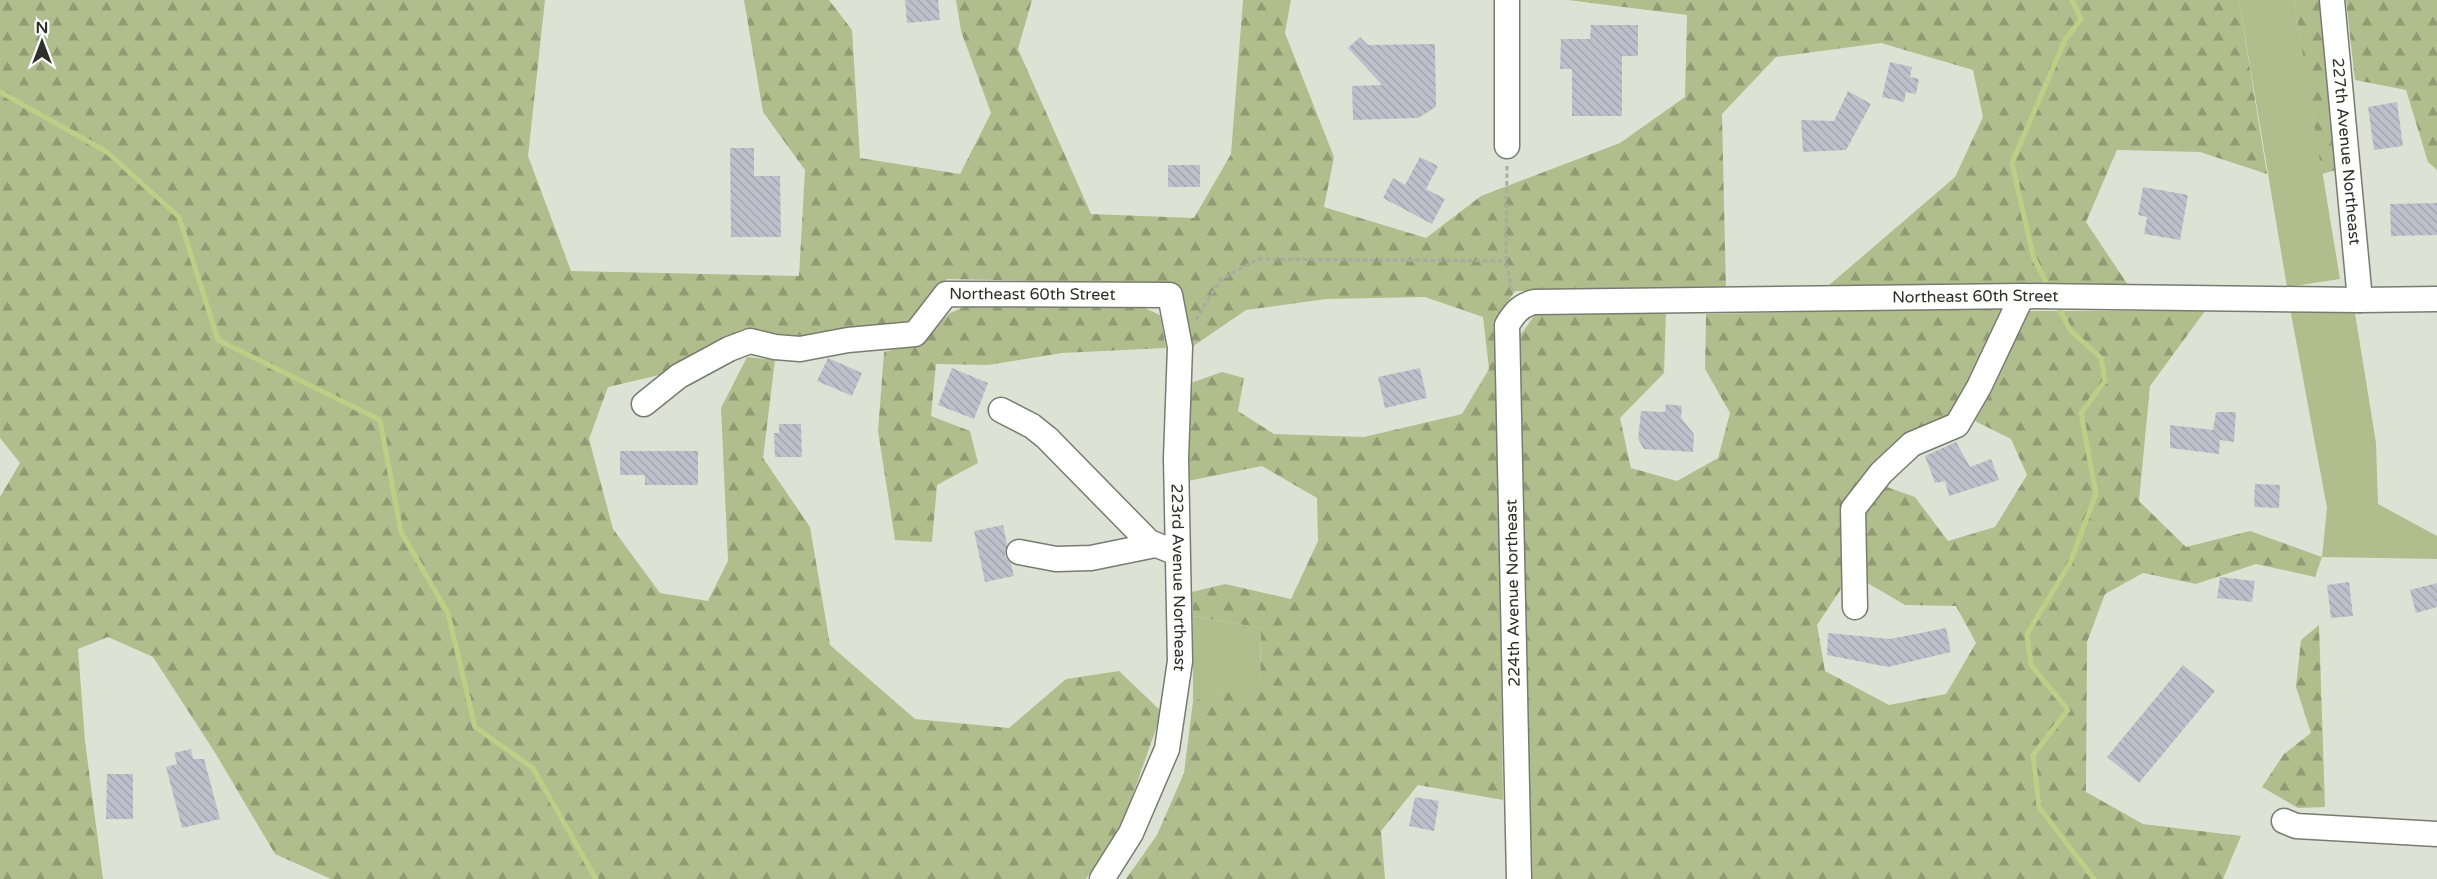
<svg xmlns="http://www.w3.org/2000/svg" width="2437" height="879" viewBox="0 0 2437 879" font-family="'Varela Round',sans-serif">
	<defs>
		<pattern id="forest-firs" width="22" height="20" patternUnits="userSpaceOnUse" patternTransform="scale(1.5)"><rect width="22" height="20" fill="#b0be8d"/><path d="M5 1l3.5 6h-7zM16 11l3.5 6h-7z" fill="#909b73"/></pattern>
		<pattern id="building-back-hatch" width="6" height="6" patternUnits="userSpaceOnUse" patternTransform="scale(1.5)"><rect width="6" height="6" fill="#bfbfcc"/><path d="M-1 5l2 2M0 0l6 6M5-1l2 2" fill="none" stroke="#a4a4af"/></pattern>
	</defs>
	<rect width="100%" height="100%" fill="#dee2d5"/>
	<!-- grass -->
	<g fill="#b0be8d">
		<path d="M2239,0H2294L2340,279L2287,287Z"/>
		<path d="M2354,307L2376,443L2378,504L2437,536V559L2322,557L2327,508L2290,308Z"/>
		<path d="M1193,616L1261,628L1260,683L1193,701Z"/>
	</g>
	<!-- forest -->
	<g fill="url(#forest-firs)">
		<path d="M0,0H545L528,156L571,271L799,276L805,170L763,112L744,0H829L852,30L860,158L960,174L991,113L961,31L956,0H1032L1018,49L1091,214L1194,218L1231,154L1243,0H1291L1285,33L1334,157L1324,207L1426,238L1481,196L1620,143L1685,97L1687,15L1568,0H2239L2267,174L2200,152L2117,150L2086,222L2130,288L1828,286L1955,177L1983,117L1973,70L1881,43L1776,57L1722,114L1726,289L1515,291L1497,317L1503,800L1418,785L1381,831L1385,879H1126L1157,835L1184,773L1193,701L1260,682L1261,628L1193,616L1192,592L1225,584L1291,599L1318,541L1317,498L1262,466L1188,481V384L1222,372L1244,378L1238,411L1274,434L1364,437L1462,414L1489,369L1483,317L1425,297L1326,299L1246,310L1189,349L1178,284L947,279L910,325L794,336L743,329L668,373L608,387L589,439L613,529L660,593L708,601L728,561L721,408L747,357L775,360L763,458L810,527L830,645L915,719L1009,728L1066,679L1119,671L1162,712L1122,825L1086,879H331L275,854L214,751L153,657L108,637L78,649L85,741L103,879H0V497L20,463L0,438Z"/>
		<path d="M2294,0H2320L2336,170L2322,174Z"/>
		<path d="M2346,0H2437V170L2428,162L2406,90L2355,80Z"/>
		<path d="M1136,304L1160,315L1166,348L1062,353L988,365L936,364L931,416L970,431L978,463L937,485L932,542L895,540L878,431L884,352L922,342L950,313L964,307Z"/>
		<path d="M2006,308L1951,421L1842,509L1841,589L1817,625L1825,671L1889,705L1946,694L1976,643L1956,606L1905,605L1864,581L1862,514L1884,486L1915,497L1948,541L1995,527L2027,475L2011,439L1975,421L1991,393L2027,311H2205L2150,386L2139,501L2186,547L2250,531L2322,557L2315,577L2256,564L2196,584L2143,573L2105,594L2087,642L2086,792L2143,824L2241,836L2223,879H1532L1516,341L1535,315L1565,311H1666L1664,373L1620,418L1631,468L1677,481L1718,458L1730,413L1705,369L1706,314Z"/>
		<path d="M2319,625L2325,807L2298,808L2262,787L2284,754L2311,733L2296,687L2301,640Z"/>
	</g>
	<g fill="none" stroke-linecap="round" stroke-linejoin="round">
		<!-- stream -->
		<g stroke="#bbcf86" stroke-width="5">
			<path d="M0,92L107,152L179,217L218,340L380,420L401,532L448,613L475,727L533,768L596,879"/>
			<path d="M2049,288L2033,256L2012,163L2065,40L2081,19L2072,0"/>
			<path d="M2056,302L2070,330L2101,358L2105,381L2081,413L2096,494L2070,563L2027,634L2031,665L2068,710L2033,755L2039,807L2094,879"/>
		</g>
	</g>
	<!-- building -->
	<g fill="url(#building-back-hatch)">
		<path d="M905,0H938L940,20L907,23Z"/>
		<path d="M1591,25H1638V56H1622V116H1572V69H1560L1561,39H1590Z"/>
		<path d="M1360,37L1368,45L1435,44L1436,107L1418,118L1353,120L1352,86L1382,85L1348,48Z"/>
		<path d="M1890,62L1912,67L1910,77L1919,79L1916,94L1906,92L1904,102L1882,97Z"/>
		<path d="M1848,91L1871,104L1846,150L1803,152L1801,120L1834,121Z"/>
		<path d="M2397,102L2403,146L2374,150L2368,107Z"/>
		<path d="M730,148H754V176H780L781,237H731Z"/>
		<path d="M1420,157L1438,166L1426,189L1445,199L1432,224L1383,198L1393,178L1405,185Z"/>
		<rect x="1168" y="165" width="32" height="22"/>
		<path d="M2143,187L2188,195L2180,240L2144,234L2147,217L2138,215Z"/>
		<path d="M2437,203V235L2391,236L2390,204Z"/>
		<path d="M828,358L862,373L852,396L817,381Z"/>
		<path d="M952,368L988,383L974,419L938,405Z"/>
		<path d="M1420,368L1427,398L1385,408L1378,377Z"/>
		<path d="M1666,404L1682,406L1681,418L1694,434L1693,452L1644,449L1638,439L1641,411L1665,412Z"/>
		<path d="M2216,412H2236L2234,442L2220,440L2219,454L2170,448V425L2213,430Z"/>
		<path d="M779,424H801L802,457H775L774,433H779Z"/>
		<path d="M1956,442L1970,467L1991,459L1999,480L1949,496L1945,481L1935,483L1925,456Z"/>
		<path d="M620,451H698V485H645V475H620Z"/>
		<path d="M2255,484L2280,485L2279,508L2254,507Z"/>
		<path d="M1003,525L1007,544L1005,556L1011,564L1014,576L985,582L974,531Z"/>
		<path d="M2220,577L2255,581L2252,602L2217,598Z"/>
		<path d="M2349,582L2353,616L2331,618L2327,585Z"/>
		<path d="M2437,583V607L2416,613L2410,590Z"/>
		<path d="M1946,628L1951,652L1888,667L1827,655L1828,633L1890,639Z"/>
		<path d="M2183,665L2215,691L2139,783L2107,757Z"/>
		<path d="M191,749L193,759H204L220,819L182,828L166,767L177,764L174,753Z"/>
		<path d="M107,774H133V819H106Z"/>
		<path d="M1415,797L1439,801L1434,831L1409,826Z"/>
	</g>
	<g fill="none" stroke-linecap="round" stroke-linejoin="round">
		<defs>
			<g id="minor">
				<path d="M1507,0V146"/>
				<path id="s1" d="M2332,0L2360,300"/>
				<path id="s2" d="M644,404L679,376L729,349L750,341L775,347L800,349L848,340L915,334L946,294L1170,295L1180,347L1176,458L1180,661L1167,749L1131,833L1102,879"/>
				<path d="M1001,410L1032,426L1047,438L1149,542L1177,553"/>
				<path d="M1019,552L1056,559L1091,558L1155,545"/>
				<path d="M1855,607L1853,509L1881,473L1912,444L1957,425L1979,387L2022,296"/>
				<path d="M2284,821L2296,826L2437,834"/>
				<path id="s3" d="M1519,879L1507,325C1515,312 1520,306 1534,302L2022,296L2360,300L2437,299"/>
			</g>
		</defs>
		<!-- minor casing -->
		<use href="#minor" stroke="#787c70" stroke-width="27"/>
		<!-- path -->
		<g stroke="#a8aba0" stroke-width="3" stroke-dasharray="4.5 3" stroke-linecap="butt">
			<path d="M1507,166L1506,261L1512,291"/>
			<path d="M1196,320L1220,280L1258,259L1506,261"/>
		</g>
		<!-- minor -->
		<use href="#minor" stroke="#fff" stroke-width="24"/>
	</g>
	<g text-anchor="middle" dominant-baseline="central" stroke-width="4.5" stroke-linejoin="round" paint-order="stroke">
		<!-- street labels -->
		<g font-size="16" fill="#2e2f2a" stroke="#fff">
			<text stroke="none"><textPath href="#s1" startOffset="152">227th Avenue Northeast</textPath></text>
			<text stroke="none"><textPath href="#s2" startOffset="428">Northeast 60th Street</textPath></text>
			<text stroke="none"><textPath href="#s3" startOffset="1032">Northeast 60th Street</textPath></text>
			<text stroke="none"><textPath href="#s2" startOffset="849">223rd Avenue Northeast</textPath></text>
			<text transform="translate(1513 593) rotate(-91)">224th Avenue Northeast</text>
		</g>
	</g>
	<!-- north arrow -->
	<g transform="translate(42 42)" stroke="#ffffff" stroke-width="4.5" paint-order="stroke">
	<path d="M0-4.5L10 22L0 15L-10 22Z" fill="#2e2f2a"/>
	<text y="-9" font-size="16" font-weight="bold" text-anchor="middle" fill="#2e2f2a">N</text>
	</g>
</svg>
